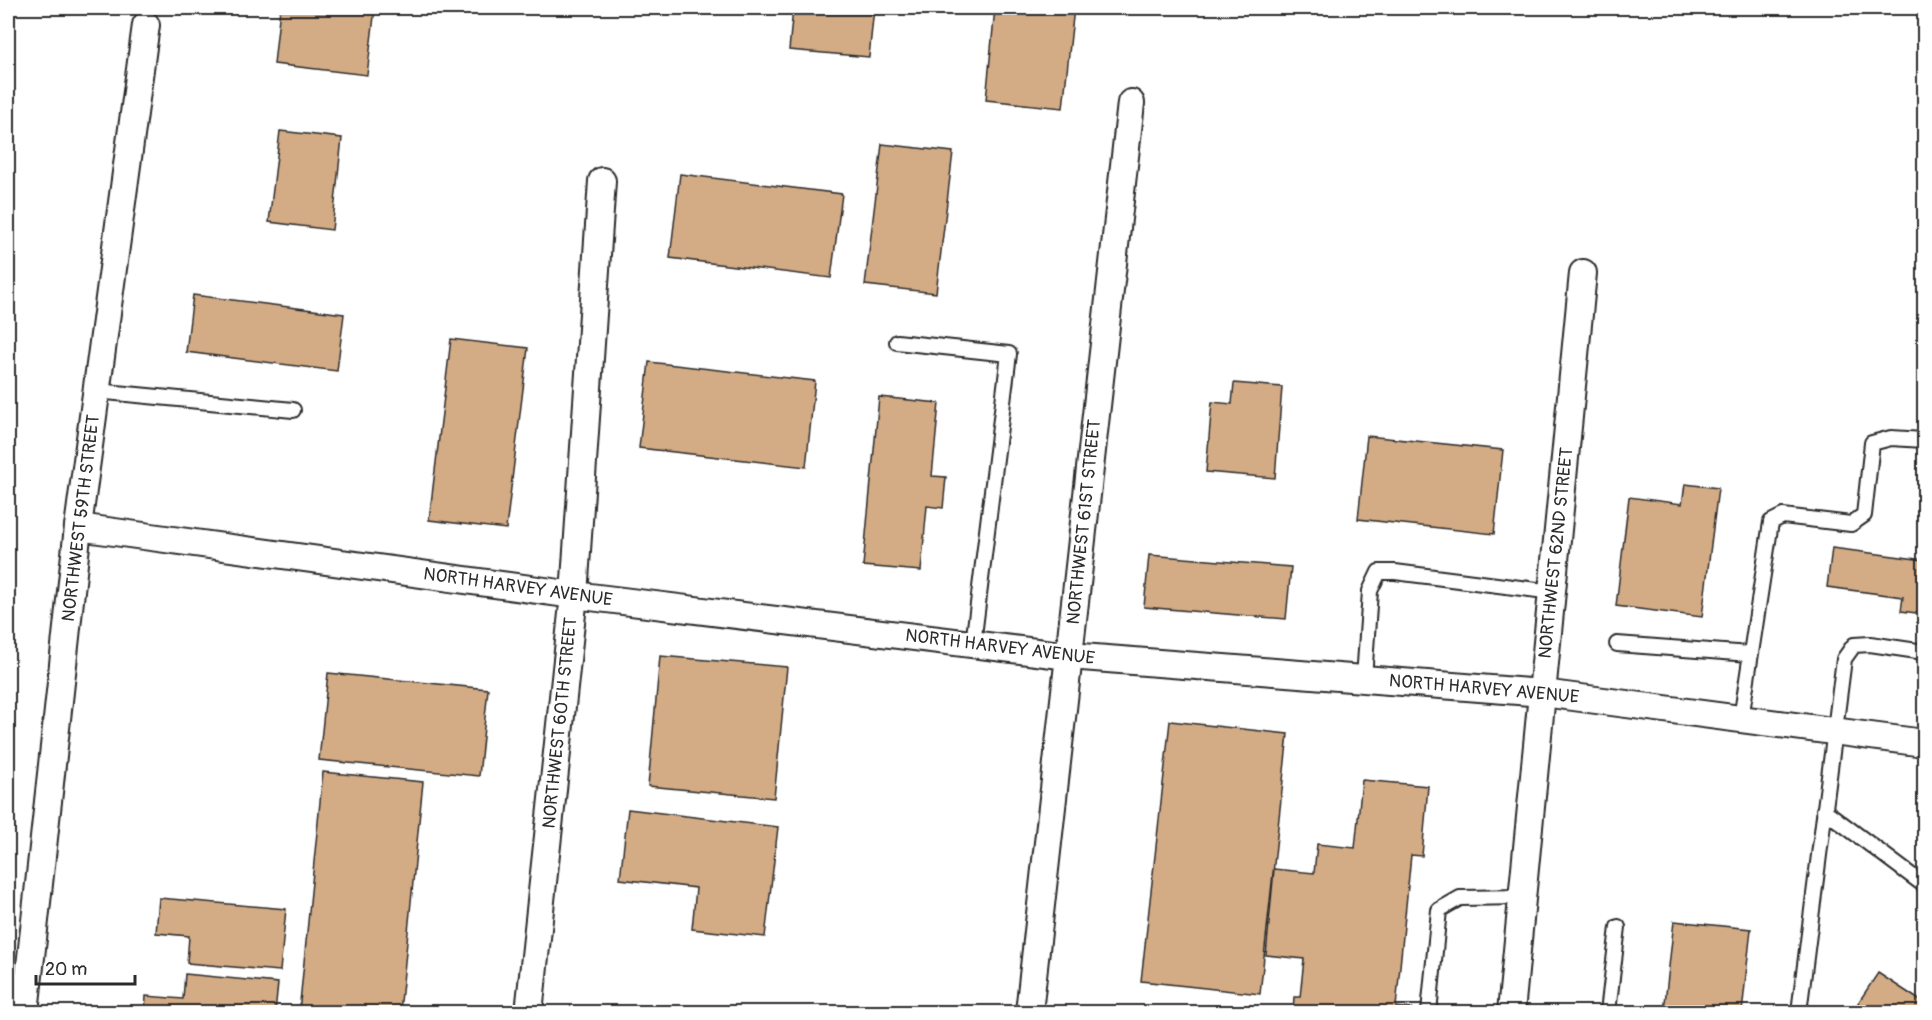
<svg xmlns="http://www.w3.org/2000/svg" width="1932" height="1020" viewBox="0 0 1932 1020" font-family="Pangolin,sans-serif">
	<rect width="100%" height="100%" fill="#fff"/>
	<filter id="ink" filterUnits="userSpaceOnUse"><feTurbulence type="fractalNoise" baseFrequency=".0167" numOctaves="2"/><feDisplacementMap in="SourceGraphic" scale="12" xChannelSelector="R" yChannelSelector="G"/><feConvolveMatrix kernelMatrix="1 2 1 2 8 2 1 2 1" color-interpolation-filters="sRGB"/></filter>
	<g filter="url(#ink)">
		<!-- building -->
		<g fill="#d3ab85" stroke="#2b2b2b" stroke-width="1.5">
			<path d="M280,8H375L367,75L274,64Z"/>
			<path d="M793,8H874L869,57L789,50Z"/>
			<path d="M995,8H1074L1063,108L986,100Z"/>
			<path d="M280,131L342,138L332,230L269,222Z"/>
			<path d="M882,144L953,152L936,293L865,285Z"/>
			<path d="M680,174L842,194L831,278L670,258Z"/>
			<path d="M193,295L344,314L337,371L186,352Z"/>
			<path d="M451,339L528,348L506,529L429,520Z"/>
			<path d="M649,362L815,381L806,467L639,448Z"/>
			<path d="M1234,383L1282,387L1275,478L1206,472L1212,402L1232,404Z"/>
			<path d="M879,397L939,403L932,476L946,477L943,508L927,506L921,571L863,566Z"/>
			<path d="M1367,436L1503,450L1494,534L1358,519Z"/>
			<path d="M1685,484L1718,488L1702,617L1616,606L1629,497L1682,504Z"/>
			<path d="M1832,548L1924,560V614L1901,611L1903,597L1827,587Z"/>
			<path d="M1149,555L1291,567L1286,619L1144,607Z"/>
			<path d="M660,656L787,667L774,798L648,786Z"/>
			<path d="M328,673L488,689L479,776L319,760Z"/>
			<path d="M1170,721L1288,734L1260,994L1141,981Z"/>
			<path d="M323,772L423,782L400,1012H299Z"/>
			<path d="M1362,780L1428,786L1422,856L1411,855L1396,1007L1412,1009L1411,1012H1293L1294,997H1300L1304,959L1266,955L1274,869L1314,873L1317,844L1355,848Z"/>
			<path d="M628,809L778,827L765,937L692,929L696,888L620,879Z"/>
			<path d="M159,898L286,909L280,971L187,963L189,936L156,933Z"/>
			<path d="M1674,921L1751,929L1742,1012H1664Z"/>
			<path d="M1878,973L1924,1003V1012H1852Z"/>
			<path d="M185,974L278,983L275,1012H145L146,996L183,999Z"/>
		</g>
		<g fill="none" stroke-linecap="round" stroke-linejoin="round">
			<defs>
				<g id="service">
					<path d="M897,342L1009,354L973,644"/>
					<path d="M96,391L293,410"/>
					<path d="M1617,644L1750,654"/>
					<path d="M1364,679L1370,591L1379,572H1395L1553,592"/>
					<path d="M1741,719L1771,522L1783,516L1851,524L1864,515L1872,443L1891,438L1924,440"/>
					<path d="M1824,810L1924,885"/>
					<path d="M1429,1012L1439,910L1460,898L1523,897"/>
					<path d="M1608,1012L1618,927"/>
					<path d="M1799,1012L1844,659L1854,645L1870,644L1924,652"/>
				</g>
				<g id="minor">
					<path d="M78,527L574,595L1069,656L1543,693L1924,743"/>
					<path d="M25,1012L78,527L146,25"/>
					<path d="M529,1012L574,595L602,181"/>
					<path d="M1029,1012L1131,103"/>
					<path d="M1511,1012L1583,273"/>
				</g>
			</defs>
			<!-- service casing -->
			<use href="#service" stroke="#2b2b2b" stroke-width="18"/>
			<!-- minor casing -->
			<use href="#minor" stroke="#2b2b2b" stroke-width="30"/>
			<!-- service -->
			<use href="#service" stroke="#fff" stroke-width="14"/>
			<!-- minor -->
			<use href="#minor" stroke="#fff" stroke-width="26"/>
		</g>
	</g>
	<g text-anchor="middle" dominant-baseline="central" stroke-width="5" stroke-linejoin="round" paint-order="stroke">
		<!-- street labels -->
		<g font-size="18" fill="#2b2b2b" stroke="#fff">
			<text transform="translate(81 518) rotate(-83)">NORTHWEST 59TH STREET</text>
			<text transform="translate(1084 522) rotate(-84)">NORTHWEST 61ST STREET</text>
			<text transform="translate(1556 553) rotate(-84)">NORTHWEST 62ND STREET</text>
			<text transform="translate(518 587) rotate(8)">NORTH HARVEY AVENUE</text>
			<text transform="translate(1000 647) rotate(7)">NORTH HARVEY AVENUE</text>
			<text transform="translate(1484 689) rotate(5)">NORTH HARVEY AVENUE</text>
			<text transform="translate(560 723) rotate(-84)">NORTHWEST 60TH STREET</text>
		</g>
	</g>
	<!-- margin -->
	<rect width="1932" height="1020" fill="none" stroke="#fff" stroke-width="30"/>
	<rect x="15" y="15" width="1902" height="990" fill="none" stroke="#2b2b2b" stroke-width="2" filter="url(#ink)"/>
	<!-- scale -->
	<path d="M36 975v9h99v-9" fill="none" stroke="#2b2b2b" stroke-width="3"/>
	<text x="45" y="975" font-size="18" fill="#2b2b2b" stroke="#ffffff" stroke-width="4.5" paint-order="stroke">20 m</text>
</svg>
